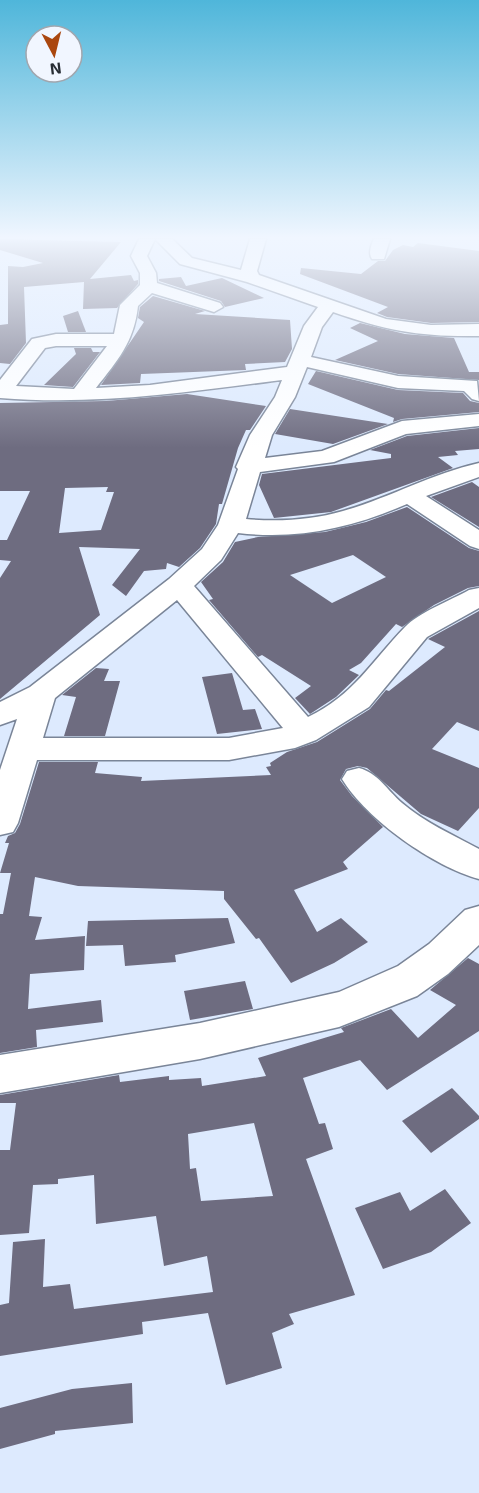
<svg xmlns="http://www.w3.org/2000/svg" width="479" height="1493" viewBox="0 0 479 1493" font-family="'Exo 2',sans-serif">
	<rect width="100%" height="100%" fill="#ddeafe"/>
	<!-- building -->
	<g fill="#6e6c80" fill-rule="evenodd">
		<path d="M0,239L121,242L90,279L131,275L134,281L138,280V284L117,308L83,309L84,282L24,287L26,343L10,364L0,363V325L8,324V266L23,267L43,263L0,250Z"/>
		<path d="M418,243L479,251V322L431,323L387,317L377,313L388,307L300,274L301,268L361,274L378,261H385L393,250L403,245L413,247Z"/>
		<path d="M181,277L186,286L222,278L264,298L225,307L221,301L159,281V279Z"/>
		<path d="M153,296L205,311L195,314L290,320L292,349L285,362L245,364L246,370L141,374L140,383L101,385L144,322L138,318L140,307Z"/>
		<path d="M78,311L86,332H68L63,316Z"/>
		<path d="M360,323L405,334L454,338L469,372H479V380L398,374L335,360L378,341L350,328Z"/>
		<path d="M74,348H91L93,352H100L73,387L44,385L76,354Z"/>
		<path d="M316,371L398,390L463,393L470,401L479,403V412L402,419L393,422L394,418L308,384Z"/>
		<path d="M187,394L266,406L250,430H246L238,448L222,504H219L216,524L200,548L179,567L167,563L166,569L144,571L126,596L112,585L140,549L79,547L100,615L0,699V578L11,561L0,560V540H7L30,491H0V403L106,401ZM108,487L106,492H114L101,530L59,533L65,488Z"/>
		<path d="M290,409L388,424L333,444L275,434Z"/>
		<path d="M479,428V449L455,451L458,455L438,457L453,468L331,512L274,518L259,485L262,474L391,458V454L370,450L407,436Z"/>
		<path d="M472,482L479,487V527L431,497Z"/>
		<path d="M407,507L469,548L479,551V586L468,588L434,605L402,627L396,624L361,663L349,670L359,675L336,697L310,714L295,698L311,686L262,655L258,657L209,600L213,599L201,582L223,562L235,542L258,537L325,532L366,522ZM353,555L386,577L332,603L290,575Z"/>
		<path d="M479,611V731L457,722L432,749L479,768V808L458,831L421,814L367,768L358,766L346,769L340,780L352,796L383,827L343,862L348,869L294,890L317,932L341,918L368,942L334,963L291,983L259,938L256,939L224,899V891L78,886L35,877L29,916L42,917L35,940L85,936L84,970L30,974L28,1009L101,1000L103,1022L36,1030L37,1047L0,1053V914H3L11,873H0L9,843H5L8,836L15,833L20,824L39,762H98L95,773L142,777L141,781L271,775L266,767L271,766L270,763L287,752L317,742L370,709L386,690L389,691L445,647L428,639Z"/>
		<path d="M96,668L109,669L104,681H120L105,736H64L76,697L62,695Z"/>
		<path d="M232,673L243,710L255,709L262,729L217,734L202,677Z"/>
		<path d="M228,918L235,943L175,955L176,962L125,966L123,945L86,946L88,921Z"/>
		<path d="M468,958L479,964V1031L387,1090L360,1060L303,1078L319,1124L325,1123L333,1149L306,1159L355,1295L289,1314L294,1324L272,1333L282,1368L226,1385L208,1313L142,1322L143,1334L0,1356V1305L9,1303L13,1242L45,1239L43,1287L70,1284L74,1309L213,1292L207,1256L164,1266L156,1216L96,1224L94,1175L58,1179V1184L33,1185L29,1233L0,1235V1150H10L16,1103H0V1095L119,1075L120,1082L169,1076V1080L201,1078L202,1086L266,1076L258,1058L344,1032L341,1028L391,1009L418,1038L456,1005L430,990ZM254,1123L273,1196L201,1201L196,1168L190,1169L188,1134Z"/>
		<path d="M245,981L253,1009L190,1020L184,991Z"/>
		<path d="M452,1088L479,1116V1119L431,1153L402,1121Z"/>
		<path d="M445,1189L471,1223L431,1252L383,1269L355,1208L400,1192L410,1211Z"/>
		<path d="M132,1383L133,1423L55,1431V1434L0,1449V1408L72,1389Z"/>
	</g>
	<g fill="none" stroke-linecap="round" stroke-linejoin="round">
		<defs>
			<g id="minor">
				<path d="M139,239H155L147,256L156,273L157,283L220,303L223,307L214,312L152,293L138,306C134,342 118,360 96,388L150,385L287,367L304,326L318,307L247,282L180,264L155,239H172L192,258L241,270L250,239H266L257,271L259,275L386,319L431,325L479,324V336C422,337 387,331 333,312L322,327L311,357L398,376L477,381L479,401L472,399L464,391L398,388L307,367L295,397L272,435L265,458L322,451L402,421L479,414V426L406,434L334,462L260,472L246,519C278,522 312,520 343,511C389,498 431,474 479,463V477L426,496L479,530V549L470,546L407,504C352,528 298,540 238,533L221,560L194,586L308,717C354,695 371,662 405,627C418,613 451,600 469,590L479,588V608L427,637L369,707L316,740L295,748L229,760H37L18,823L13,832L0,835V770L17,719L0,725V702L30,687L169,579L202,549L218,525L238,469L236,467L250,435L275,397L282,380C188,392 95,406 0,398V380L32,339L56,334H114L120,305L140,285V273L131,256ZM56,346H107L74,389L16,386L45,348ZM177,600L283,728L229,738H43L55,698Z"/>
				<path d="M374,239H390L384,259H372C368,253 371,245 374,239Z"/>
				<path d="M359,768C378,773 387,790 402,803C424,822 453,835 479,849V879C433,866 367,820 342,779L347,771Z"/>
				<path d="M479,906V945L448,974L417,996L339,1027L200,1059L0,1093V1055L200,1023L339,992L398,966L429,944L465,910Z"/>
			</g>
		</defs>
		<!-- minor casing -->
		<use href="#minor" stroke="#7a8598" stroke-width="3"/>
		<!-- minor -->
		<use href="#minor" fill="#fff" fill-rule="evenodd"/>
	</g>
	<!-- sky -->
	<linearGradient id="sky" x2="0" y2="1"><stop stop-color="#4fb6da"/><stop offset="0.53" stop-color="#f0f6ff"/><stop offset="1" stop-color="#f0f6ff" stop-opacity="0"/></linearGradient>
	<rect width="479" height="448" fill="url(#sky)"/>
	<!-- north arrow -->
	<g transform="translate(54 54) rotate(173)"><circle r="28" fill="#f1f6ff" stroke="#a1a6ae" stroke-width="1.5"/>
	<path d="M0-4.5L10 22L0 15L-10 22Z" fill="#aa470f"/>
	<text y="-9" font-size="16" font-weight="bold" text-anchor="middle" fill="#282d34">N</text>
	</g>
</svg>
